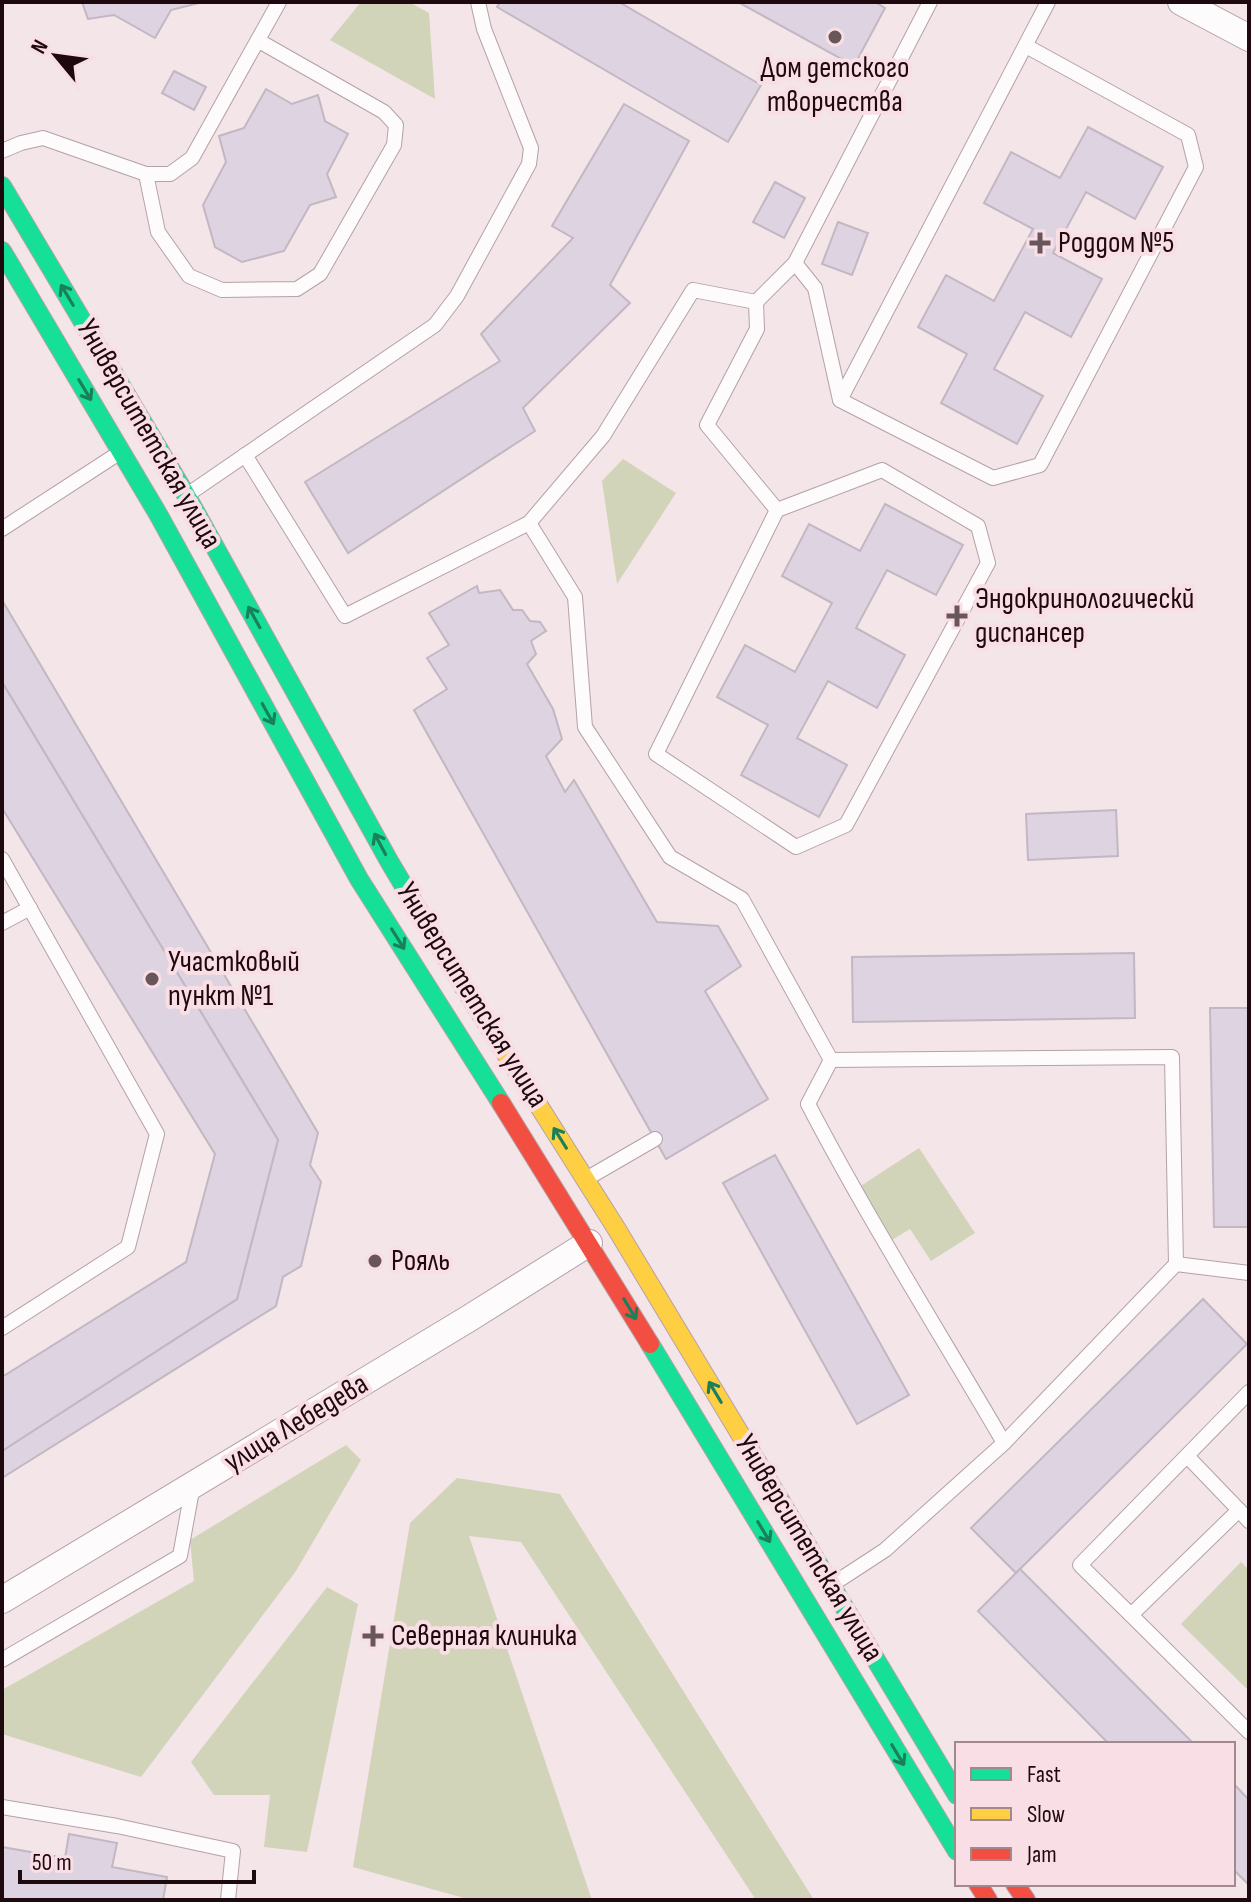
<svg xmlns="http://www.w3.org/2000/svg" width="1251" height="1902" viewBox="0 0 1251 1902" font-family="'Sofia Sans Condensed',sans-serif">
	<rect width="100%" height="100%" fill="#f3e5e8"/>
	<!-- green -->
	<g fill="#d2d4ba">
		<path d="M361,2H409L429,13L435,99L330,40Z"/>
		<path d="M623,459L676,493L617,584L602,481Z"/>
		<path d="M919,1148L975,1233L931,1261L910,1229L887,1243L853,1191Z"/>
		<path d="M346,1445L361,1460L296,1571L141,1777L2,1734V1690L194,1581L190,1540Z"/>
		<path d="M457,1478L560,1494L814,1900H756L521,1542L469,1536L592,1900H471L353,1867L410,1523Z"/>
		<path d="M1241,1562L1249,1570V1691L1181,1624Z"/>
		<path d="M327,1587L358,1604L307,1852L264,1847L270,1795H214L191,1762Z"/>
	</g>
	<!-- building -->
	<g fill="#ded3e0" stroke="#c2b7c2" stroke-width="2">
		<path d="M82,2H199V3L171,10L155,38L114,15L88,19Z"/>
		<path d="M500,2H619L761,85L728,142L497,7Z"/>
		<path d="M738,2H875L885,8L854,66Z"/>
		<path d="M174,71L206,87L194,110L162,93Z"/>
		<path d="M266,89L292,104L318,95L325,121L348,134L327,174L336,197L310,205L284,251L242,262L215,247L203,205L226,162L219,136L244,128Z"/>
		<path d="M624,104L689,141L610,285L630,303L523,408L535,431L348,553L305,482L500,361L481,334L573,238L552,226Z"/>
		<path d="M1088,127L1163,167L1135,219L1086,192L1053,253L1102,279L1071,337L1025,312L994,369L1043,396L1017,444L941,403L967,354L918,327L946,275L994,301L1033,229L984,203L1011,152L1060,178Z"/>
		<path d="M775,182L805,198L784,238L753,222Z"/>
		<path d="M838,222L868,233L852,275L822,264Z"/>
		<path d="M885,504L963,545L936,595L887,570L856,628L905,655L877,708L828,681L797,738L847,765L819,817L741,775L768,725L717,697L745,645L795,672L832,603L782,576L809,524L860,551Z"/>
		<path d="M477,586L479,593L500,590L513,610H522L530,621L540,622L546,631L531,641L536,654L527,664L553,709L562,739L546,756L565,792L574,780L657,922L718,926L741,966L705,991L768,1099L666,1159L414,710L447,689L427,658L449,645L429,613Z"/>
		<path d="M2,600L318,1133L310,1165L321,1182L301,1266L283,1277L276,1306L2,1478V1451L237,1299L278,1140L2,682Z"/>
		<path d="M2,682L278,1140L237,1299L2,1451V1377L186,1262L215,1154L2,808Z"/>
		<path d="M1116,810L1118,856L1028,860L1026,814Z"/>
		<path d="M1134,953L1135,1018L853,1022L852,957Z"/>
		<path d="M1210,1008H1249V1227H1214Z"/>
		<path d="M775,1155L909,1395L857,1424L723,1183Z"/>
		<path d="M1203,1299L1247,1344L1016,1573L971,1528Z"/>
		<path d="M1020,1569L1052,1601L1194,1744H1109L978,1611Z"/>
		<path d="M1233,1783L1249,1800V1885L1233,1869Z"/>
		<path d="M69,1834L117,1843L112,1867L167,1877L163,1900H2V1847L65,1858Z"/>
	</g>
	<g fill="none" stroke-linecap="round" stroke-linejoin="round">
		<defs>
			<g id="lane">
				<path d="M2,151L21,143L43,138L146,174H170L192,158L279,2"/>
				<path d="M146,174L158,232L189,276L222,290L297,289L320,274L394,145L396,125L384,112L259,41"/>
				<path d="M795,263L815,288L840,400L993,478L1040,465L1196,167L1188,135L1026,46"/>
				<path d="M756,302L757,329L707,425L777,510"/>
				<path d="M840,400L1048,2"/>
				<path d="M245,455L345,616L529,523L603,436L693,290L756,302L795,263L930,2"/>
				<path d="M882,470L978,526L988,563L846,825L796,847L656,754L777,510Z"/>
				<path d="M187,495L435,325L457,296L529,164L531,148L484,29L478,2"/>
				<path d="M529,523L575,597L585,727L670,857L742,899L831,1060"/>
				<path d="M2,529L119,453"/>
				<path d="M2,859L157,1134L128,1247L2,1328"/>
				<path d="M2,923L30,908"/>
				<path d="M586,1179L655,1139"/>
				<path d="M1004,1443L1176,1264"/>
				<path d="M1188,1457L1239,1510"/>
				<path d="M1249,1521L1239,1510L1131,1615L1249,1732"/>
				<path d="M833,1584L885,1550L1004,1443C938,1330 868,1219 808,1104L831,1060L1172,1057L1176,1264L1249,1273"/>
				<path d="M1131,1615L1080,1565L1249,1392"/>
				<path d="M2,1660L180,1556L193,1485"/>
				<path d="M2,1807L117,1826L233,1851L228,1900"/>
			</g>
			<g id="street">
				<path d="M1181,2L1249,38"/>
				<path d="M2,1600L468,1319L589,1243"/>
			</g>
			<g id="fast">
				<path d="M2,186L186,495L389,861L465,989"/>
				<path d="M2,251L158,514L359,879L501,1103"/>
				<path d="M650,1344L957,1851"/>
				<path d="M757,1462L957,1795"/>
			</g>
			<path id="slow" d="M465,989L616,1228L757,1462"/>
			<g id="jam">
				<path d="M501,1103L650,1344"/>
				<path d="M978,1884L988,1900"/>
				<path d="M1015,1884L1026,1900"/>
			</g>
		</defs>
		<!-- lane casing -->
		<use href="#lane" stroke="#b3a2a7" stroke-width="16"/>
		<!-- street casing -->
		<use href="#street" stroke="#b3a2a7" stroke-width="28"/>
		<!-- fast casing -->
		<use href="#fast" stroke="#b3a2a7" stroke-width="20"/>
		<!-- slow casing -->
		<use href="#slow" stroke="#b3a2a7" stroke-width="20"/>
		<!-- jam casing -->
		<use href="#jam" stroke="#b3a2a7" stroke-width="20"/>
		<!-- lane -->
		<use href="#lane" stroke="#fdfbfc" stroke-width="14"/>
		<!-- street -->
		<use href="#street" stroke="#fdfbfc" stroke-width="26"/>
		<!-- fast -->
		<use href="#fast" stroke="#16e098" stroke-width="18"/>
		<!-- slow -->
		<use href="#slow" stroke="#ffcf43" stroke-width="18"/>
		<!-- jam -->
		<use href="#jam" stroke="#f24e42" stroke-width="18"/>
	</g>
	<!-- one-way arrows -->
	<defs><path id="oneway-shaft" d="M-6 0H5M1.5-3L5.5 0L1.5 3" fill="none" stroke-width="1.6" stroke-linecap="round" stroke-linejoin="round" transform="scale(2)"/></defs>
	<g stroke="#1a7f5a">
		<use href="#oneway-shaft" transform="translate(67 295) rotate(-121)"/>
		<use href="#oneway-shaft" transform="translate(85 390) rotate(59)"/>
		<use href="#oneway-shaft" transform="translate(254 617) rotate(-119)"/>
		<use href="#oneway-shaft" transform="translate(268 714) rotate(61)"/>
		<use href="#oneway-shaft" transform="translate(380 844) rotate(-118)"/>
		<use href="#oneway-shaft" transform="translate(398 939) rotate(58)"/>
		<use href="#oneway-shaft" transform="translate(560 1138) rotate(-122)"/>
		<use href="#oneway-shaft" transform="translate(630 1309) rotate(59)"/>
		<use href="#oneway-shaft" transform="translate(715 1392) rotate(-121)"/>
		<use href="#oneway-shaft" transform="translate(764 1532) rotate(59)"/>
		<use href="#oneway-shaft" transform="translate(898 1755) rotate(59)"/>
	</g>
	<!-- markers -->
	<g fill="#69565b" stroke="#f9dfe5" stroke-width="3">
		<circle cx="835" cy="37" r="8"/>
		<path d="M1036 231h8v8h8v8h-8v8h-8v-8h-8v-8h8z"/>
		<path d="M953 604h8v8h8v8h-8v8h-8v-8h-8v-8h8z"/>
		<circle cx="152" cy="979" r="8"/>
		<circle cx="375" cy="1261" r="8"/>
		<path d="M369 1624h8v8h8v8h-8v8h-8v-8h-8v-8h8z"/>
	</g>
	<g text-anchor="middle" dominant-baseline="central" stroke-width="8" stroke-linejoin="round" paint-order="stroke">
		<!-- poi labels -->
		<g font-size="30" fill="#1e090f" stroke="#f9dfe5" text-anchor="start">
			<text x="835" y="68" text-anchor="middle">Дом детского<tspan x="835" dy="34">творчества</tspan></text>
			<text x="1058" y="243">Роддом №5</text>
			<text x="975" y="599">Эндокринологическй<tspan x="975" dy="34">диспансер</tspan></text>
			<text x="168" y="962">Участковый<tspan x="168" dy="34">пункт №1</tspan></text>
			<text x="391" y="1261">Рояль</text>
			<text x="391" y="1636">Северная клиника</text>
		</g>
		<!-- street labels -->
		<g font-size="30" fill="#1e090f" stroke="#f9dfe5">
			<text transform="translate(149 434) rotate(60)">Университетская улица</text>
			<text transform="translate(472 995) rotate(58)">Университетская улица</text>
			<text transform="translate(296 1423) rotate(-31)">улица Лебедева</text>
			<text transform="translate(809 1548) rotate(59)">Университетская улица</text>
		</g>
	</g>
	<!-- border -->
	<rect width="1251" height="1902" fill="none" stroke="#1e090f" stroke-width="8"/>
	<!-- legend -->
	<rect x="955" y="1742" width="280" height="144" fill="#f9dfe5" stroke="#a1898f" stroke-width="2"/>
	<rect x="971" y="1768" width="40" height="12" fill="#16e098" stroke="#a1898f" stroke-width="2"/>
	<text x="1027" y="1782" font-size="24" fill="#1e090f">Fast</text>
	<rect x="971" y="1808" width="40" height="12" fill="#ffcf43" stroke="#a1898f" stroke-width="2"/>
	<text x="1027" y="1822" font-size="24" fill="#1e090f">Slow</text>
	<rect x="971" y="1848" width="40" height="12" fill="#f24e42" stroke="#a1898f" stroke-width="2"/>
	<text x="1027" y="1862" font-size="24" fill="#1e090f">Jam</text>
	<!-- north arrow -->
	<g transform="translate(56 56) rotate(299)" stroke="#f9dfe5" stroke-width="6" paint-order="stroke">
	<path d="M0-6L14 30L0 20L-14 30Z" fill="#1e090f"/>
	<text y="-12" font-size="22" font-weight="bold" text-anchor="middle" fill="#1e090f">N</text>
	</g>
	<!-- scale -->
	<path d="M20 1870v12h234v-12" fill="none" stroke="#1e090f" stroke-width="4"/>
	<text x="32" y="1870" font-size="24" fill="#1e090f" stroke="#f9dfe5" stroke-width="6" paint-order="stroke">50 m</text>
</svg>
